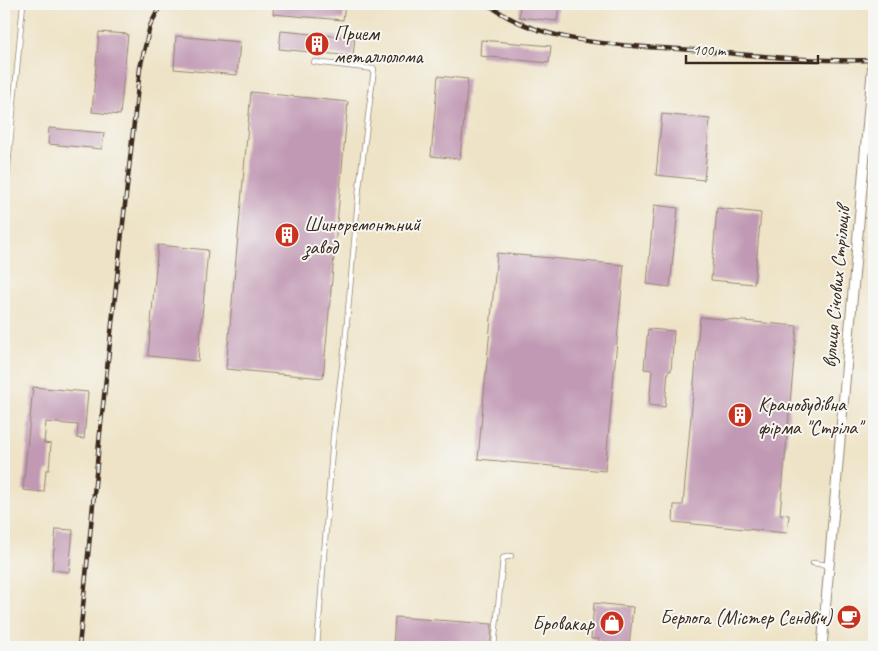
<svg xmlns="http://www.w3.org/2000/svg" width="878" height="651" viewBox="0 0 878 651" font-family="Caveat,sans-serif">
	<rect width="100%" height="100%" fill="#f6f6f2"/>
	<filter id="ink" filterUnits="userSpaceOnUse"><feTurbulence type="fractalNoise" baseFrequency=".02" numOctaves="2"/><feDisplacementMap in="SourceGraphic" scale="10" xChannelSelector="R" yChannelSelector="G"/><feConvolveMatrix kernelMatrix="1 2 1 2 8 2 1 2 1" color-interpolation-filters="sRGB"/></filter>
	<filter id="wash" filterUnits="userSpaceOnUse"><feTurbulence type="fractalNoise" baseFrequency=".0096" numOctaves="4" result="noise"/><feDisplacementMap in="SourceGraphic" scale="20" xChannelSelector="R" yChannelSelector="G"/><feGaussianBlur stdDeviation="1.12" result="paint"/><feColorMatrix in="noise" values="0 0 0 0 0 0 0 0 0 0 0 0 0 0 0 0 0 1.4 0 .05"/><feComposite in="paint" operator="in"/></filter>
	<g filter="url(#wash)">
		<rect width="100%" height="100%" fill="#eee3c6"/>
		<g id="blocks">
			<!-- building -->
			<g fill="#c199b4">
				<path d="M274,4H345L343,20L273,14Z"/>
				<path d="M520,4H559L557,21L519,17Z"/>
				<path d="M281,31L355,38L353,56L279,49Z"/>
				<path d="M99,32L128,34L120,115L92,112Z"/>
				<path d="M176,36L240,42L237,75L174,69Z"/>
				<path d="M481,40L551,46L549,63L480,56Z"/>
				<path d="M438,76L468,79L460,159L431,156Z"/>
				<path d="M251,92L348,102L323,378L226,369Z"/>
				<path d="M662,114L710,119L704,180L656,175Z"/>
				<path d="M49,128L104,133L102,149L48,144Z"/>
				<path d="M654,205L678,208L670,287L647,284Z"/>
				<path d="M717,208L761,213L754,284L711,280Z"/>
				<path d="M158,245L208,250L198,361L148,356Z"/>
				<path d="M497,253L624,265L605,471L478,459Z"/>
				<path d="M700,317L797,326L780,514L789,515L787,533L673,522L674,505H683Z"/>
				<path d="M648,329L674,331L671,371H668L665,407L649,405L652,370L644,369Z"/>
				<path d="M33,387L88,392L84,439L77,438L78,425L46,422L44,443L51,444L49,470H46L44,492L23,490Z"/>
				<path d="M56,529L73,530L69,572L52,570Z"/>
				<path d="M594,603L633,607L629,647H598L599,639H591Z"/>
				<path d="M395,617L492,624L490,647H393Z"/>
			</g>
		</g>
	</g>
	<g filter="url(#ink)">
		<use href="#blocks" fill-opacity="0" stroke="#948672" stroke-width="1"/>
		<g fill="none" stroke-linecap="round" stroke-linejoin="round">
			<defs>
				<g id="lane">
					<path d="M314,62L374,69L359,188L345,344L333,437L317,647"/>
					<path d="M4,209L23,4"/>
					<path d="M813,563L829,565"/>
					<path d="M494,647L503,558L511,556"/>
				</g>
				<path id="street" d="M822,647L874,50"/>
			</defs>
			<!-- lane casing -->
			<use href="#lane" stroke="#948672" stroke-width="6"/>
			<!-- street casing -->
			<use href="#street" stroke="#948672" stroke-width="11"/>
			<!-- lane -->
			<use href="#lane" stroke="#fff" stroke-width="4.5"/>
			<!-- street -->
			<use href="#street" stroke="#fff" stroke-width="9"/>
			<defs>
				<g id="rail">
					<path d="M488,4C543,48 636,45 704,51C761,56 817,62 874,60"/>
					<path d="M79,647L100,433L140,68L150,26L161,4"/>
				</g>
			</defs>
			<!-- rail casing -->
			<use href="#rail" stroke="#3b2a1e" stroke-width="4.5"/>
			<!-- rail -->
			<use href="#rail" stroke="#f6f6f2" stroke-width="2.5" stroke-dasharray="8" stroke-linecap="butt"/>
		</g>
	</g>
	<!-- icons -->
	<defs>
		<symbol id="building-disc" viewBox="-11 -11 22 22"><circle r="9.5" fill="#c8321e" stroke="#f6f6f2"/><path d="M-4-6H4V6H1V3H-1V6H-4ZM-2.5-4.3h1.7v1.8h-1.7ZM.8-4.3h1.7v1.8H.8ZM-2.5-1h1.7V.8h-1.7ZM.8-1h1.7V.8H.8Z" fill="#fff"/></symbol>
		<symbol id="cafe-disc" viewBox="-11 -11 22 22"><circle r="9.5" fill="#c8321e" stroke="#f6f6f2"/><path d="M-5.5-4.5H6V0H3Q3 3.5 0 3.5H-2.5Q-5.5 3.5-5.5 0ZM3-3.2v2h1.7v-2ZM-6 4.5H4V6H-6Z" fill="#fff"/></symbol>
		<symbol id="shop-disc" viewBox="-11 -11 22 22"><circle r="9.5" fill="#c8321e" stroke="#f6f6f2"/><path d="M-5-2.5h2.3a2.7 3.5 0 0 1 5.4 0H5L5.5 6h-11ZM-1.5-2.5h3a1.5 2.3 0 0 0-3 0Z" fill="#fff"/></symbol>
	</defs>
	<g fill-rule="evenodd">
		<use href="#building-disc" x="303" y="30" width="28" height="28"/>
		<use href="#building-disc" x="273" y="221" width="28" height="28"/>
		<use href="#building-disc" x="726" y="401" width="28" height="28"/>
		<use href="#cafe-disc" x="835" y="603" width="28" height="28"/>
		<use href="#shop-disc" x="598" y="609" width="28" height="28"/>
	</g>
	<g text-anchor="middle" dominant-baseline="central" stroke-width="4" stroke-linejoin="round" paint-order="stroke">
		<!-- poi labels -->
		<g font-size="20" fill="#3b2a1e" stroke="#f6f6f2" text-anchor="start">
			<text x="334" y="33">Прием<tspan x="334" dy="23">металлолома</tspan></text>
			<text x="304" y="224">Шиноремонтний<tspan x="304" dy="23">завод</tspan></text>
			<text x="758" y="404">Кранобудівна<tspan x="758" dy="23">фірма "Стріла"</tspan></text>
			<text x="832" y="617" text-anchor="end">Берлога (Містер Сендвіч)</text>
			<text x="594" y="623" text-anchor="end">Бровакар</text>
		</g>
		<!-- street labels -->
		<g font-size="20" fill="#3b2a1e" stroke="#f6f6f2">
			<text transform="translate(836 287) rotate(-85)">вулиця Січових Стрільців</text>
		</g>
	</g>
	<!-- margin -->
	<rect width="878" height="651" fill="none" stroke="#f6f6f2" stroke-width="20"/>
	<!-- scale -->
	<path d="M686 55v8h132v-8" fill="none" stroke="#3b2a1e" stroke-width="2.5"/>
	<text x="693" y="55" font-size="15" fill="#3b2a1e" stroke="#f6f6f2" stroke-width="4" paint-order="stroke">100 m</text>
</svg>
